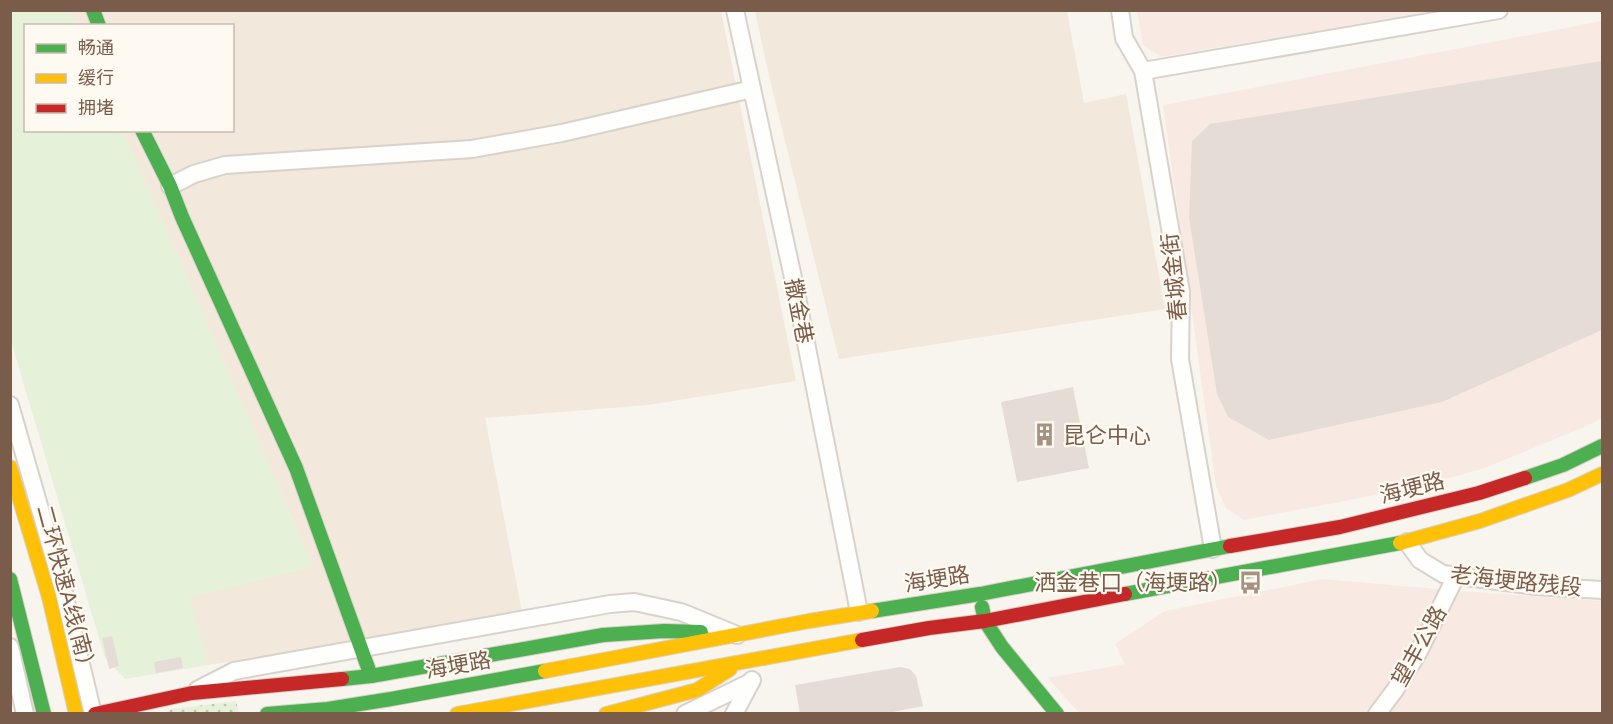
<svg xmlns="http://www.w3.org/2000/svg" width="1613" height="724" viewBox="0 0 1613 724" font-family="Figtree,'Noto Sans SC',sans-serif">
	<defs>
		<pattern id="grass-dots" width="8" height="8" patternUnits="userSpaceOnUse" patternTransform="scale(1.5)"><rect width="8" height="8" fill="#e5f1d8"/><path d="M2 2h.1M6 6h.1" fill="none" stroke="#bfc6b1" stroke-width="1.8" stroke-linecap="round"/></pattern>
	</defs>
	<rect width="100%" height="100%" fill="#f8f5ee"/>
	<!-- residential -->
	<g fill="#f2e8db">
		<path d="M70,11H721L796,381L648,405L485,418L522,612L370,641L208,665L189,597L313,566L123,131L232,130V26L77,25Z"/>
		<path d="M755,11H1067L1084,103L1126,94L1165,309L839,359L768,72Z"/>
	</g>
	<!-- commercial -->
	<g fill="#f8eae2">
		<path d="M1137,11V10L1435,11L1161,57L1143,45Z"/>
		<path d="M1602,21V418L1584,427L1482,469L1413,488L1244,520L1226,508L1216,486L1163,105Z"/>
		<path d="M1323,579L1460,591L1602,601V713H1079L1048,678L1125,664L1115,644L1165,611Z"/>
	</g>
	<!-- grass -->
	<path fill="url(#grass-dots)" d="M236,701L239,713H164L172,709Z"/>
	<!-- green -->
	<path fill="#e5f1d8" d="M10,11H70L77,25L26,26V130L123,131L313,566L190,597L208,665L125,679L105,658L11,341Z"/>
	<!-- building -->
	<g fill="#e5ddd5">
		<path d="M1602,61V330L1442,402L1269,440L1228,417L1217,394L1189,218L1192,141L1210,124Z"/>
		<path d="M1073,387L1089,468L1017,482L1001,402Z"/>
		<path d="M112,636L119,666L109,669L102,638Z"/>
		<path d="M181,657L183,668L156,673L154,662Z"/>
		<path d="M900,667L910,669L916,676L923,706L883,714H800L795,685Z"/>
	</g>
	<g fill="none" stroke-linecap="round" stroke-linejoin="round">
		<defs>
			<g id="street">
				<path d="M735,10L795,287L859,612"/>
				<path d="M1120,10L1124,38L1143,71L1181,292L1180,359L1213,549"/>
				<path d="M1143,71L1499,10"/>
				<path d="M170,186L194,174L225,165L472,149L562,133L752,89"/>
				<path d="M10,405L63,589L93,714"/>
				<path d="M1407,542L1420,560L1443,574L1536,586L1602,590"/>
				<path d="M10,647L25,714"/>
				<path d="M197,690L234,671L610,604L634,602L681,612L737,635"/>
				<path d="M685,714L751,682"/>
				<path d="M734,714L752,680"/>
				<path d="M1377,714L1395,690L1418,653L1456,576"/>
			</g>
			<g id="fast">
				<path d="M93,10L99,26"/>
				<path d="M142,130L170,186L182,217L296,468L371,676"/>
				<path d="M1525,478L1563,465L1602,446"/>
				<path d="M10,579L44,714"/>
				<path d="M1125,594L1400,543"/>
				<path d="M982,607L985,621L1002,647L1057,714"/>
				<path d="M872,611L980,594L1230,546"/>
				<path d="M342,679L371,676L603,635L664,631L701,632"/>
				<path d="M267,714L328,709L391,699L545,671"/>
			</g>
			<g id="slow">
				<path d="M10,467L49,597L76,714"/>
				<path d="M1400,543L1480,521L1568,490L1602,474"/>
				<path d="M545,671L809,621L872,611"/>
				<path d="M457,714L862,640"/>
				<path d="M606,714L697,690L730,669"/>
			</g>
			<g id="jam">
				<path d="M1230,546L1340,527L1479,493L1525,478"/>
				<path d="M862,640L929,628L985,621L1125,594"/>
				<path d="M95,714L192,693L342,679"/>
			</g>
		</defs>
		<!-- street casing -->
		<use href="#street" stroke="#d8d2cc" stroke-width="20"/>
		<!-- fast casing -->
		<use href="#fast" stroke="#d8d1ca" stroke-width="16"/>
		<!-- slow casing -->
		<use href="#slow" stroke="#d8d1ca" stroke-width="16"/>
		<!-- jam casing -->
		<use href="#jam" stroke="#d8d1ca" stroke-width="16"/>
		<!-- street -->
		<use href="#street" stroke="#fefefc" stroke-width="16"/>
		<!-- fast -->
		<use href="#fast" stroke="#4caf50" stroke-width="14"/>
		<!-- slow -->
		<use href="#slow" stroke="#ffc107" stroke-width="14"/>
		<!-- jam -->
		<use href="#jam" stroke="#c62828" stroke-width="14"/>
	</g>
	<!-- icons -->
	<defs>
		<symbol id="building-bare" viewBox="-9 -9 18 18"><path d="M-4-6H4V6H1V3H-1V6H-4ZM-2.5-4.3h1.7v1.8h-1.7ZM.8-4.3h1.7v1.8H.8ZM-2.5-1h1.7V.8h-1.7ZM.8-1h1.7V.8H.8Z" fill="#a69283" stroke="#fffaf1" stroke-width="2.5" paint-order="stroke"/></symbol>
		<symbol id="bus-bare" viewBox="-9 -9 18 18"><path d="M-5-6H5V4H4V6H2V4H-2V6H-4V4H-5ZM-3.5-4V0h7V-4ZM-3.5 1.2v1.5H-2V1.2ZM2 1.2v1.5H3.5V1.2Z" fill="#a69283" stroke="#fffaf1" stroke-width="2.5" paint-order="stroke"/></symbol>
	</defs>
	<g fill-rule="evenodd">
		<use href="#building-bare" x="1028" y="418" width="33" height="33"/>
		<use href="#bus-bare" x="1234" y="566" width="33" height="33"/>
	</g>
	<g text-anchor="middle" dominant-baseline="central" stroke-width="4.5" stroke-linejoin="round" paint-order="stroke">
		<!-- street labels -->
		<g font-size="22" fill="#7a5c4a" stroke="#fffaf1">
			<text transform="translate(1174 277) rotate(-96)">春城金街</text>
			<text transform="translate(799 311) rotate(79)">撒金巷</text>
			<text transform="translate(1412 488) rotate(-14)">海埂路</text>
			<text transform="translate(937 579) rotate(-9)">海埂路</text>
			<text transform="translate(1516 581) rotate(6)">老海埂路残段</text>
			<text transform="translate(65 584) rotate(75)">二环快速A线(南)</text>
			<text transform="translate(1419 646) rotate(-61)">望丰公路</text>
			<text transform="translate(458 665) rotate(-10)">海埂路</text>
		</g>
		<!-- poi labels -->
		<g font-size="22" fill="#7a5c4a" stroke="#fffaf1" text-anchor="start">
			<text x="1063" y="435">昆仑中心</text>
			<text x="1232" y="582" text-anchor="end">洒金巷口（海埂路）</text>
		</g>
	</g>
	<!-- border -->
	<rect width="1613" height="724" fill="none" stroke="#7a5c4a" stroke-width="24"/>
	<!-- legend -->
	<rect x="24" y="24" width="210" height="108" fill="#fffaf1" stroke="#cabbae" stroke-width="1.5"/>
	<rect x="36" y="44" width="30" height="9" fill="#4caf50" stroke="#cabbae" stroke-width="1.5"/>
	<text x="78" y="54" font-size="18" fill="#7a5c4a">畅通</text>
	<rect x="36" y="74" width="30" height="9" fill="#ffc107" stroke="#cabbae" stroke-width="1.5"/>
	<text x="78" y="84" font-size="18" fill="#7a5c4a">缓行</text>
	<rect x="36" y="104" width="30" height="9" fill="#c62828" stroke="#cabbae" stroke-width="1.5"/>
	<text x="78" y="114" font-size="18" fill="#7a5c4a">拥堵</text>
</svg>
